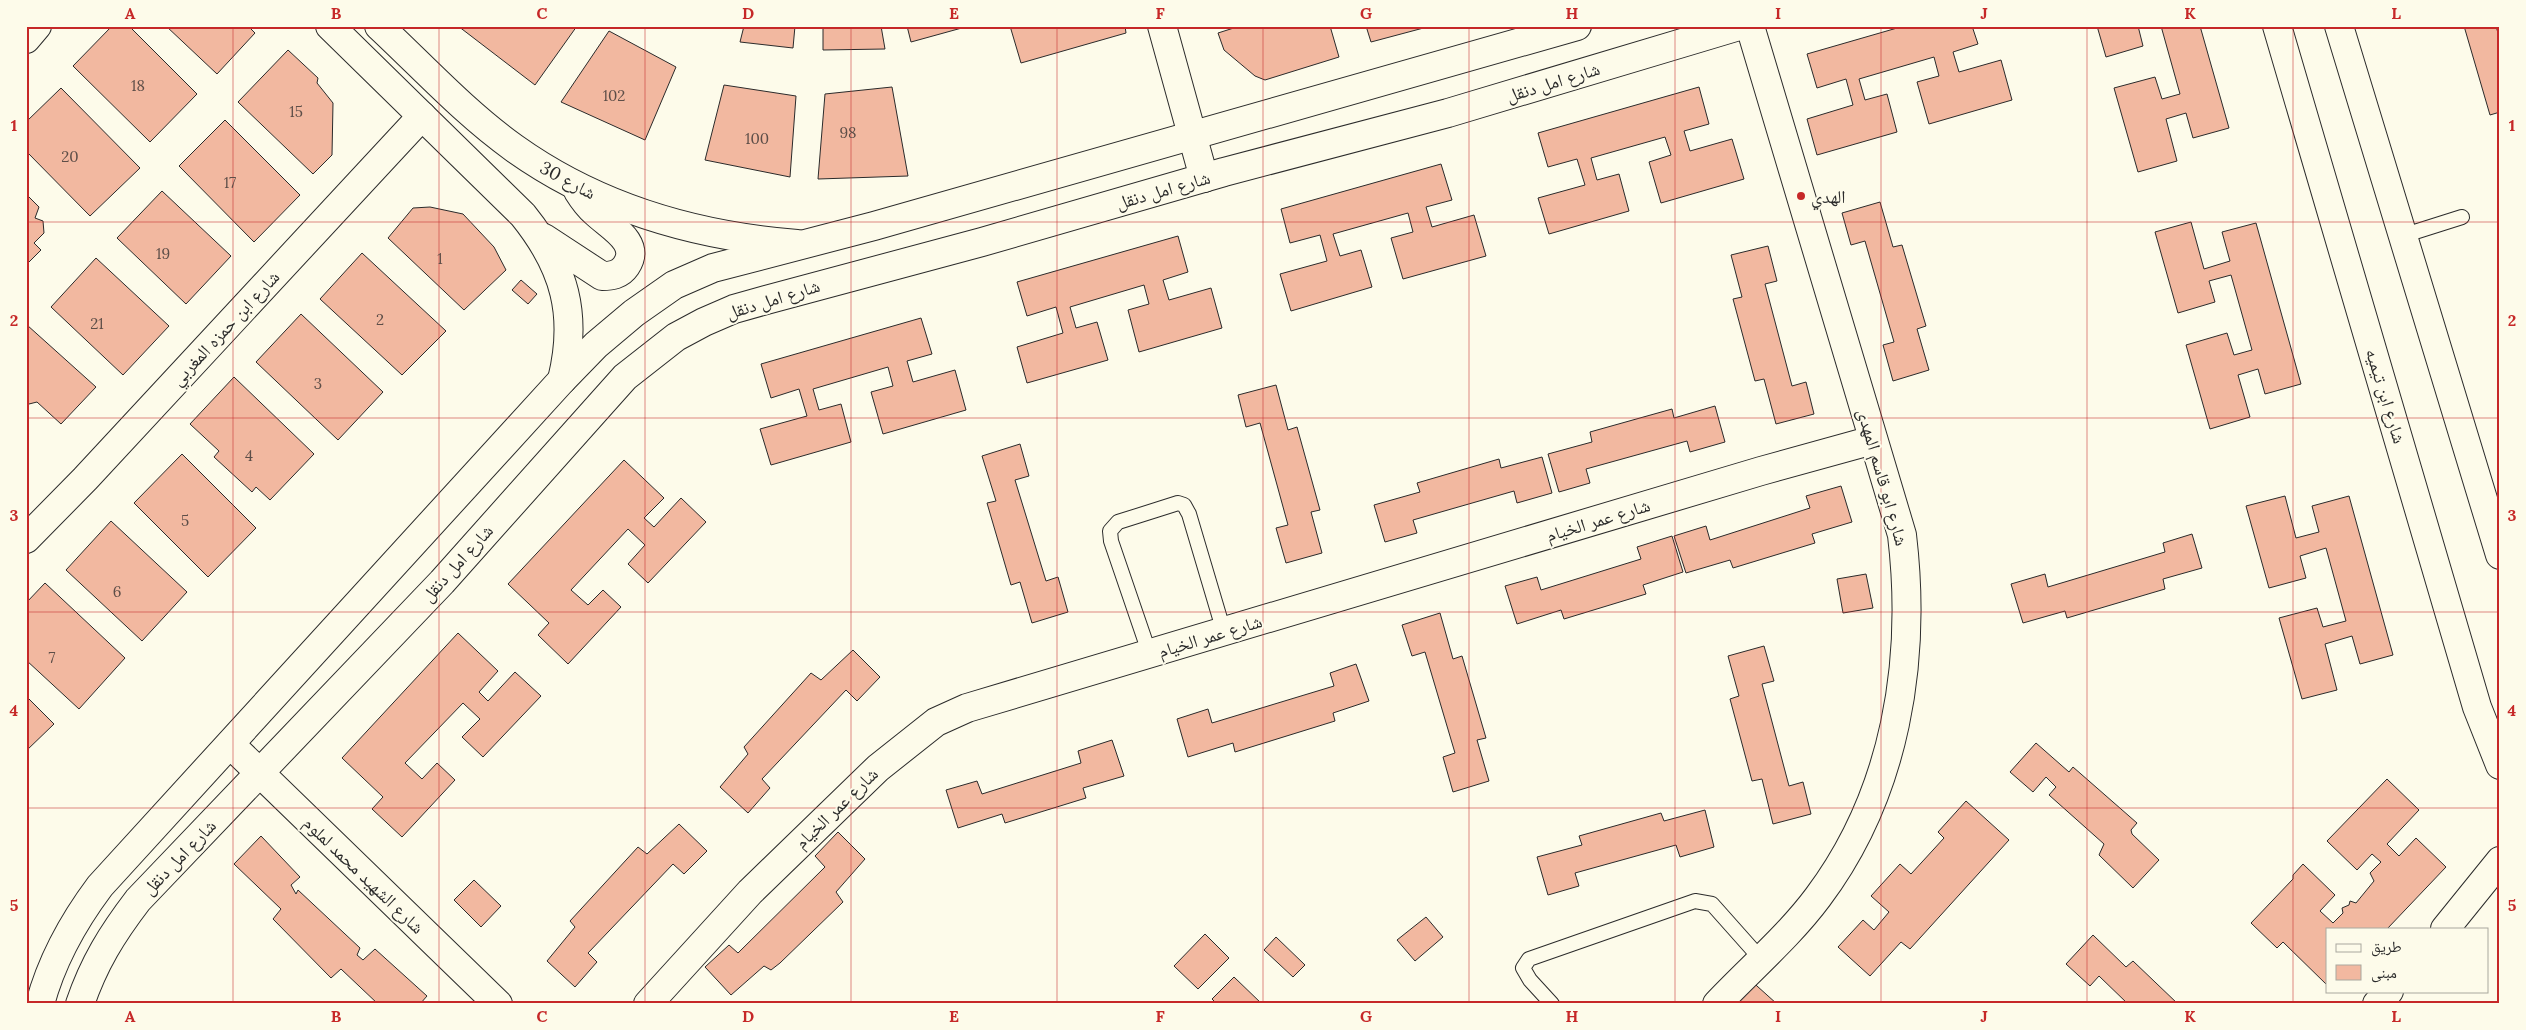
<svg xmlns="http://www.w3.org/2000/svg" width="2526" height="1030" viewBox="0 0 2526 1030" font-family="Lora,'Noto Naskh Arabic',serif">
	<rect width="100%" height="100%" fill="#fdfbea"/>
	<!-- building -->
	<g fill="#f2b8a0" stroke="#2b2b2b">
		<path d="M112,26H129L197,94L150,142L73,66Z"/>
		<path d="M166,26H248L255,33L217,74Z"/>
		<path d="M458,26H577L535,85Z"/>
		<path d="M744,26H795L793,48L740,42Z"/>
		<path d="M823,26H881L885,49L823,50Z"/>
		<path d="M907,26H969L911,42Z"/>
		<path d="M1010,26H1125L1126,33L1021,63Z"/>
		<path d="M1240,26H1330L1339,57L1265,80L1255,76L1224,50L1218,33Z"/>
		<path d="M1366,26H1431L1371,42Z"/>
		<path d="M1904,26H1972L1978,44L1953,52L1959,72L2001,60L2012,100L1929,124L1917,82L1939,76L1934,57L1859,79L1865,100L1887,94L1897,132L1817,155L1807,119L1853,105L1846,79L1817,88L1807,54Z"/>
		<path d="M2097,26H2138L2143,46L2106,57Z"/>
		<path d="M2161,26H2200L2229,128L2193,138L2186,113L2166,119L2177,161L2138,172L2114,88L2155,77L2162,99L2180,94Z"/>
		<path d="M2464,26H2496L2500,40V112L2490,115Z"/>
		<path d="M609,31L676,67L645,140L561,102Z"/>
		<path d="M288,50L318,78L317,83L333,103L332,155L313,174L238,102Z"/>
		<path d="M724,85L796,96L790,177L705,160Z"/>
		<path d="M892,87L908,176L818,179L825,94Z"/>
		<path d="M1699,87L1709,124L1684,131L1690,151L1732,139L1744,179L1661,203L1649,162L1671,155L1665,137L1591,158L1597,180L1619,174L1629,211L1549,234L1538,198L1585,185L1577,159L1548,167L1538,133Z"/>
		<path d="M61,88L140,168L90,216L26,151V122Z"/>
		<path d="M225,120L300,195L254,242L179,166Z"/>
		<path d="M1441,164L1452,200L1426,207L1432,227L1474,215L1486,256L1403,279L1391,238L1413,232L1408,213L1333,234L1340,256L1361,250L1372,287L1291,311L1280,274L1327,261L1320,235L1290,243L1281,209Z"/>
		<path d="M162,191L231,256L186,304L117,238Z"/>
		<path d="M26,194L39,207L35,218L43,221L44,233L34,243L41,250L26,265Z"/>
		<path d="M1880,202L1893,247L1902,245L1926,326L1917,329L1929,370L1893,381L1883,345L1894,342L1865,241L1851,245L1842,213Z"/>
		<path d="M430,207L463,214L494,247L506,270L464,310L388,238L413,208Z"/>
		<path d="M2191,222L2204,269L2230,261L2222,232L2256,223L2301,384L2265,394L2258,369L2238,375L2250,417L2210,429L2186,345L2227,333L2234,355L2252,350L2231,275L2209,281L2215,302L2178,313L2155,232Z"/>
		<path d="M1178,236L1188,272L1163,280L1169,300L1211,288L1222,328L1139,352L1128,310L1149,304L1144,285L1070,307L1076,328L1097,322L1108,360L1027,383L1017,347L1063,333L1056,307L1027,316L1017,282Z"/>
		<path d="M1768,246L1777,281L1765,284L1792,386L1806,382L1814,414L1776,424L1764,379L1755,381L1733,299L1742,297L1731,255Z"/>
		<path d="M362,253L446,331L402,375L320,299Z"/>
		<path d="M96,258L169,326L123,375L51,307Z"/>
		<path d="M521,280L537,294L528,304L512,290Z"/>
		<path d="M301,314L383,392L338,440L256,362Z"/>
		<path d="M921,318L932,354L907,361L913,382L955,370L966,410L883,434L871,392L893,386L888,367L813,389L819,410L841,404L851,442L771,465L760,429L807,416L799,389L771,398L761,364Z"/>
		<path d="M27,325L96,387L61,424L37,402L29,404L26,402Z"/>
		<path d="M234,377L314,454L270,500L256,487L252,492L214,457L219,451L190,424Z"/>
		<path d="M1276,385L1288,430L1297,427L1320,510L1311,512L1322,553L1286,563L1276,528L1288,525L1260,423L1246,427L1238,395Z"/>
		<path d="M1715,406L1725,442L1690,452L1687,441L1586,469L1590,483L1559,492L1548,454L1592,442L1590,432L1672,409L1674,418Z"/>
		<path d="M1020,444L1029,476L1015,480L1046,581L1058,577L1068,612L1032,623L1020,582L1011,585L987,503L996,501L982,456Z"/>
		<path d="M182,454L256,528L208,577L134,503Z"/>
		<path d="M1542,457L1552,493L1517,503L1514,491L1413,520L1417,533L1385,542L1374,505L1420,492L1417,483L1499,459L1501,468Z"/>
		<path d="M624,460L664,498L644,518L654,527L681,498L706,522L648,583L628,564L645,545L628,529L571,590L588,605L603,590L621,607L568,664L538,635L549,623L508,584Z"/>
		<path d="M1841,486L1852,522L1812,534L1815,543L1733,568L1730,560L1686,573L1674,536L1706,526L1710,540L1810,508L1806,496Z"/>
		<path d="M2285,496L2296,538L2319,532L2312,506L2349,496L2393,655L2360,664L2352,636L2325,644L2337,690L2302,699L2279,618L2317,608L2323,627L2346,621L2326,548L2300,556L2306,578L2269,588L2246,506Z"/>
		<path d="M111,521L187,592L142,641L66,570Z"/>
		<path d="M2192,534L2202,568L2163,579L2165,589L2067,618L2065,611L2023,623L2011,584L2045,574L2048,587L2165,552L2163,543Z"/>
		<path d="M1672,536L1683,572L1643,585L1646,594L1564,619L1561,610L1517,624L1505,586L1537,577L1541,590L1641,559L1637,547Z"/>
		<path d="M1866,574L1873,608L1843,613L1837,579Z"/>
		<path d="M45,583L125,658L79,709L26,660V603Z"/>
		<path d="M1440,613L1453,659L1462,656L1486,738L1477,740L1489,781L1453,792L1443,757L1455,753L1425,652L1412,656L1402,625Z"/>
		<path d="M458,633L498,671L479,692L488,701L515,672L541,696L483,757L462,737L480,719L463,703L405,763L422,779L437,763L455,780L402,837L372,809L383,797L342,758Z"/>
		<path d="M1764,646L1774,681L1762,684L1789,786L1803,782L1811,814L1773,824L1762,779L1752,781L1730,699L1739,696L1728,656Z"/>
		<path d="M853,650L880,677L857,701L846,690L762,779L770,788L748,813L720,787L748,754L744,747L811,673L821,680Z"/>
		<path d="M1356,664L1369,701L1333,713L1335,721L1235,752L1233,743L1188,757L1177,719L1208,709L1212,723L1334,686L1330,673Z"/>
		<path d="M26,696L54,724L26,751Z"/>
		<path d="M1112,740L1124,776L1083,788L1086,798L1005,823L1002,814L958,828L946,790L977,781L982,794L1081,763L1078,751Z"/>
		<path d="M2036,743L2069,772L2073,767L2137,823L2131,830L2132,834L2159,860L2133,888L2099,855L2104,844L2049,795L2056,787L2046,777L2033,792L2010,772Z"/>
		<path d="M2387,779L2419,810L2387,844L2399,856L2416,838L2446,867L2387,929H2327V985L2283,942L2277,948L2251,923L2293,879V875L2303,864L2335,895L2320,911L2333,923L2343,913L2342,908L2349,905L2350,901L2356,903L2374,881L2370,873L2381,862L2372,854L2357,870L2327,841Z"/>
		<path d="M1966,801L2009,840L1910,949L1901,942L1870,976L1838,947L1863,920L1874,930L1889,912L1871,896L1900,864L1911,874L1944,838L1938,832Z"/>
		<path d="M1705,810L1714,847L1680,857L1676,845L1575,873L1579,886L1548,895L1537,857L1582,845L1579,836L1661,813L1664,821Z"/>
		<path d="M679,824L707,851L684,874L673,864L588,953L597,962L575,987L547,961L575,927L570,921L638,847L647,854Z"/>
		<path d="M838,832L865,859L836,892L843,902L780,963L771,970L764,966L731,995L705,967L729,945L738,953L825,867L815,856Z"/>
		<path d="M261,836L300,877L291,885L296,894L298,890L360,948L357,955L363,960L375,949L427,996L420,1004H378L341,969L331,978L273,919L281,909L234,864Z"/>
		<path d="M474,880L501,906L481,927L454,900Z"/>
		<path d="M1426,917L1443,937L1415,961L1397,940Z"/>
		<path d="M1205,934L1229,958L1198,989L1174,966Z"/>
		<path d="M2093,935L2126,967L2133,961L2178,1004H2128L2099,976L2090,986L2066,964Z"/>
		<path d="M1276,937L1305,965L1293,977L1264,950Z"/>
		<path d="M1234,977L1262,1004H1217L1212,999Z"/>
		<path d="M1747,977L1777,1004H1722Z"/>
	</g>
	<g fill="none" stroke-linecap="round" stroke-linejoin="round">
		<defs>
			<g id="service">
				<path d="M2402,236L2462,217"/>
				<path d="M1150,655L1111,541L1110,531L1118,522L1178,503L1184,505L1189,514L1224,632"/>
				<path d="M1552,1004L1530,980L1523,968L1529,959L1695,901L1712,904L1760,958"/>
			</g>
			<g id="minor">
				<path d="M330,26L523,215C565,267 578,315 562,380"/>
				<path d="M379,26C423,67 465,113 514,148C598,208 695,236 797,244"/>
				<path d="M1162,26L1204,178"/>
				<path d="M26,39L37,26"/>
				<path d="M544,238L602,276C611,276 620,275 626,266C642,242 609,226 595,212C588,206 583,199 578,191"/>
				<path d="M26,539L85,479L422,116"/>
				<path d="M231,745L498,1004"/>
				<path d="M2445,929L2500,861"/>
				<path d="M648,1004L750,892L878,768L936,722L967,708L1761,471L1873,440"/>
				<path d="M1717,1004C1750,969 1789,936 1818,897C1896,793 1917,661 1902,535L1750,26"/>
				<path d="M2377,1004L2389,991"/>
			</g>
			<g id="tertiary">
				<path d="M2277,26L2477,707L2500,765"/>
				<path d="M2339,26L2500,555"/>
				<path d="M40,1004C52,959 73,922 100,886L562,380L596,345L634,313L674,285L713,268L874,226L1577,26"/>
				<path d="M80,1004C94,963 112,934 138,900L442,582L625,377L676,337L704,322L734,309L766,300L982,242L1224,172L1448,113L1739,26"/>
			</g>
		</defs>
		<!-- service casing -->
		<use href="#service" stroke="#2b2b2b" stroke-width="16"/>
		<!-- minor casing -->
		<use href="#minor" stroke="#2b2b2b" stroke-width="30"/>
		<!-- tertiary casing -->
		<use href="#tertiary" stroke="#2b2b2b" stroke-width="30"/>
		<!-- service -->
		<use href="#service" stroke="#fdfbea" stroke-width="14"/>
		<!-- minor -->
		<use href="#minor" stroke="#fdfbea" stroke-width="28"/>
		<!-- tertiary -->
		<use href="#tertiary" stroke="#fdfbea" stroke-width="28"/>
	</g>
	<!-- grid -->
	<path fill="none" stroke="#c62828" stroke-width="1" stroke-opacity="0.55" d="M233,26V1004M439,26V1004M645,26V1004M851,26V1004M1057,26V1004M1263,26V1004M1469,26V1004M1675,26V1004M1881,26V1004M2087,26V1004M2293,26V1004M26,222H2500M26,418H2500M26,612H2500M26,808H2500"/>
	<!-- markers -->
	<circle fill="#c62828" stroke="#fdfbea" stroke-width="2" cx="1801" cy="196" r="5"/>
	<g text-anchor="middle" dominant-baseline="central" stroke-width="4" stroke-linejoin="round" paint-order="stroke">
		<!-- number labels -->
		<g font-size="15" fill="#5d4e48">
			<text x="138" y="85">18</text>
			<text x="614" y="95">102</text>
			<text x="296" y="111">15</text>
			<text x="848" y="132">98</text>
			<text x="757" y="138">100</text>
			<text x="70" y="156">20</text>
			<text x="230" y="182">17</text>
			<text x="163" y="253">19</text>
			<text x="440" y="258">1</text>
			<text x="380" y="319">2</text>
			<text x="97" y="323">21</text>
			<text x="318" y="383">3</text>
			<text x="249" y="455">4</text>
			<text x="185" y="520">5</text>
			<text x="117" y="591">6</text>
			<text x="52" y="657">7</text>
		</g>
		<!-- street labels -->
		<g font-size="18" fill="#2b2b2b" stroke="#fdfbea">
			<text transform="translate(1553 82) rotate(-17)">شارع امل دنقل</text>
			<text transform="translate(568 180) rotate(28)">شارع 30</text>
			<text transform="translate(1163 190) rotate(-16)">شارع امل دنقل</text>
			<text transform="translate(773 299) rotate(-17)">شارع امل دنقل</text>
			<text transform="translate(225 328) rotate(-47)">شارع ابن حمزه المغربي</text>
			<text transform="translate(2386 396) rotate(73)">شارع ابن تيميه</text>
			<text transform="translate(1883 477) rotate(74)">شارع ابو قاسم المهدى</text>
			<text transform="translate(1598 520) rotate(-17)">شارع عمر الخيام</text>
			<text transform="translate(457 563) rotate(-48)">شارع امل دنقل</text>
			<text transform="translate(1210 636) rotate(-17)">شارع عمر الخيام</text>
			<text transform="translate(836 808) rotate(-44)">شارع عمر الخيام</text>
			<text transform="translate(179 857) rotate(-46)">شارع امل دنقل</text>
			<text transform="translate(364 875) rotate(44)">شارع الشهيد محمد لملوم</text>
		</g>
		<!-- poi labels -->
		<g font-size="18" fill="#2b2b2b" stroke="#fdfbea" text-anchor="start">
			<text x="1811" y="196">الهدي</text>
		</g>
	</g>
	<!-- border -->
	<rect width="2526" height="1030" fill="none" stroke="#fdfbea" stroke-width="55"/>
	<!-- legend -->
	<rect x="2326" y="928" width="162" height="65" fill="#fdfbea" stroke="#a9a89e"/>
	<rect x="2336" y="944" width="25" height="8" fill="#fdfbea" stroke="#a9a89e"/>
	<text x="2371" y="952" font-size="15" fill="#2b2b2b">طريق</text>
	<rect x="2336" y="965" width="25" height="15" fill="#f2b8a0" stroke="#a9a89e"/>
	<text x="2371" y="978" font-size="15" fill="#2b2b2b">مبنى</text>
	<rect x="28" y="28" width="2470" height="974" fill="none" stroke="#c62828" stroke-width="2"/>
	<g font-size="16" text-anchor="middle" font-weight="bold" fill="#c62828">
		<text x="130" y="19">A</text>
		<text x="336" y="19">B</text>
		<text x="542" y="19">C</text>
		<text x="748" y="19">D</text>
		<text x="954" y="19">E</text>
		<text x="1160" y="19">F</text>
		<text x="1366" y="19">G</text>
		<text x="1572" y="19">H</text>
		<text x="1778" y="19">I</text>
		<text x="1984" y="19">J</text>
		<text x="2190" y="19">K</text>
		<text x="2396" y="19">L</text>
		<text x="14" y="131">1</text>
		<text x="2512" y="131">1</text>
		<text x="14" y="326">2</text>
		<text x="2512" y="326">2</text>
		<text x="14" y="521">3</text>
		<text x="2512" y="521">3</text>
		<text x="14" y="716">4</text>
		<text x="2512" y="716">4</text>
		<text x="14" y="911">5</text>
		<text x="2512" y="911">5</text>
		<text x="130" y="1022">A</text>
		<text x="336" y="1022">B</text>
		<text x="542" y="1022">C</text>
		<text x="748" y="1022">D</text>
		<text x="954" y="1022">E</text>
		<text x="1160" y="1022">F</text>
		<text x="1366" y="1022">G</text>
		<text x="1572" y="1022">H</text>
		<text x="1778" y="1022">I</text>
		<text x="1984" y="1022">J</text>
		<text x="2190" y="1022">K</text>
		<text x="2396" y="1022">L</text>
	</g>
</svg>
